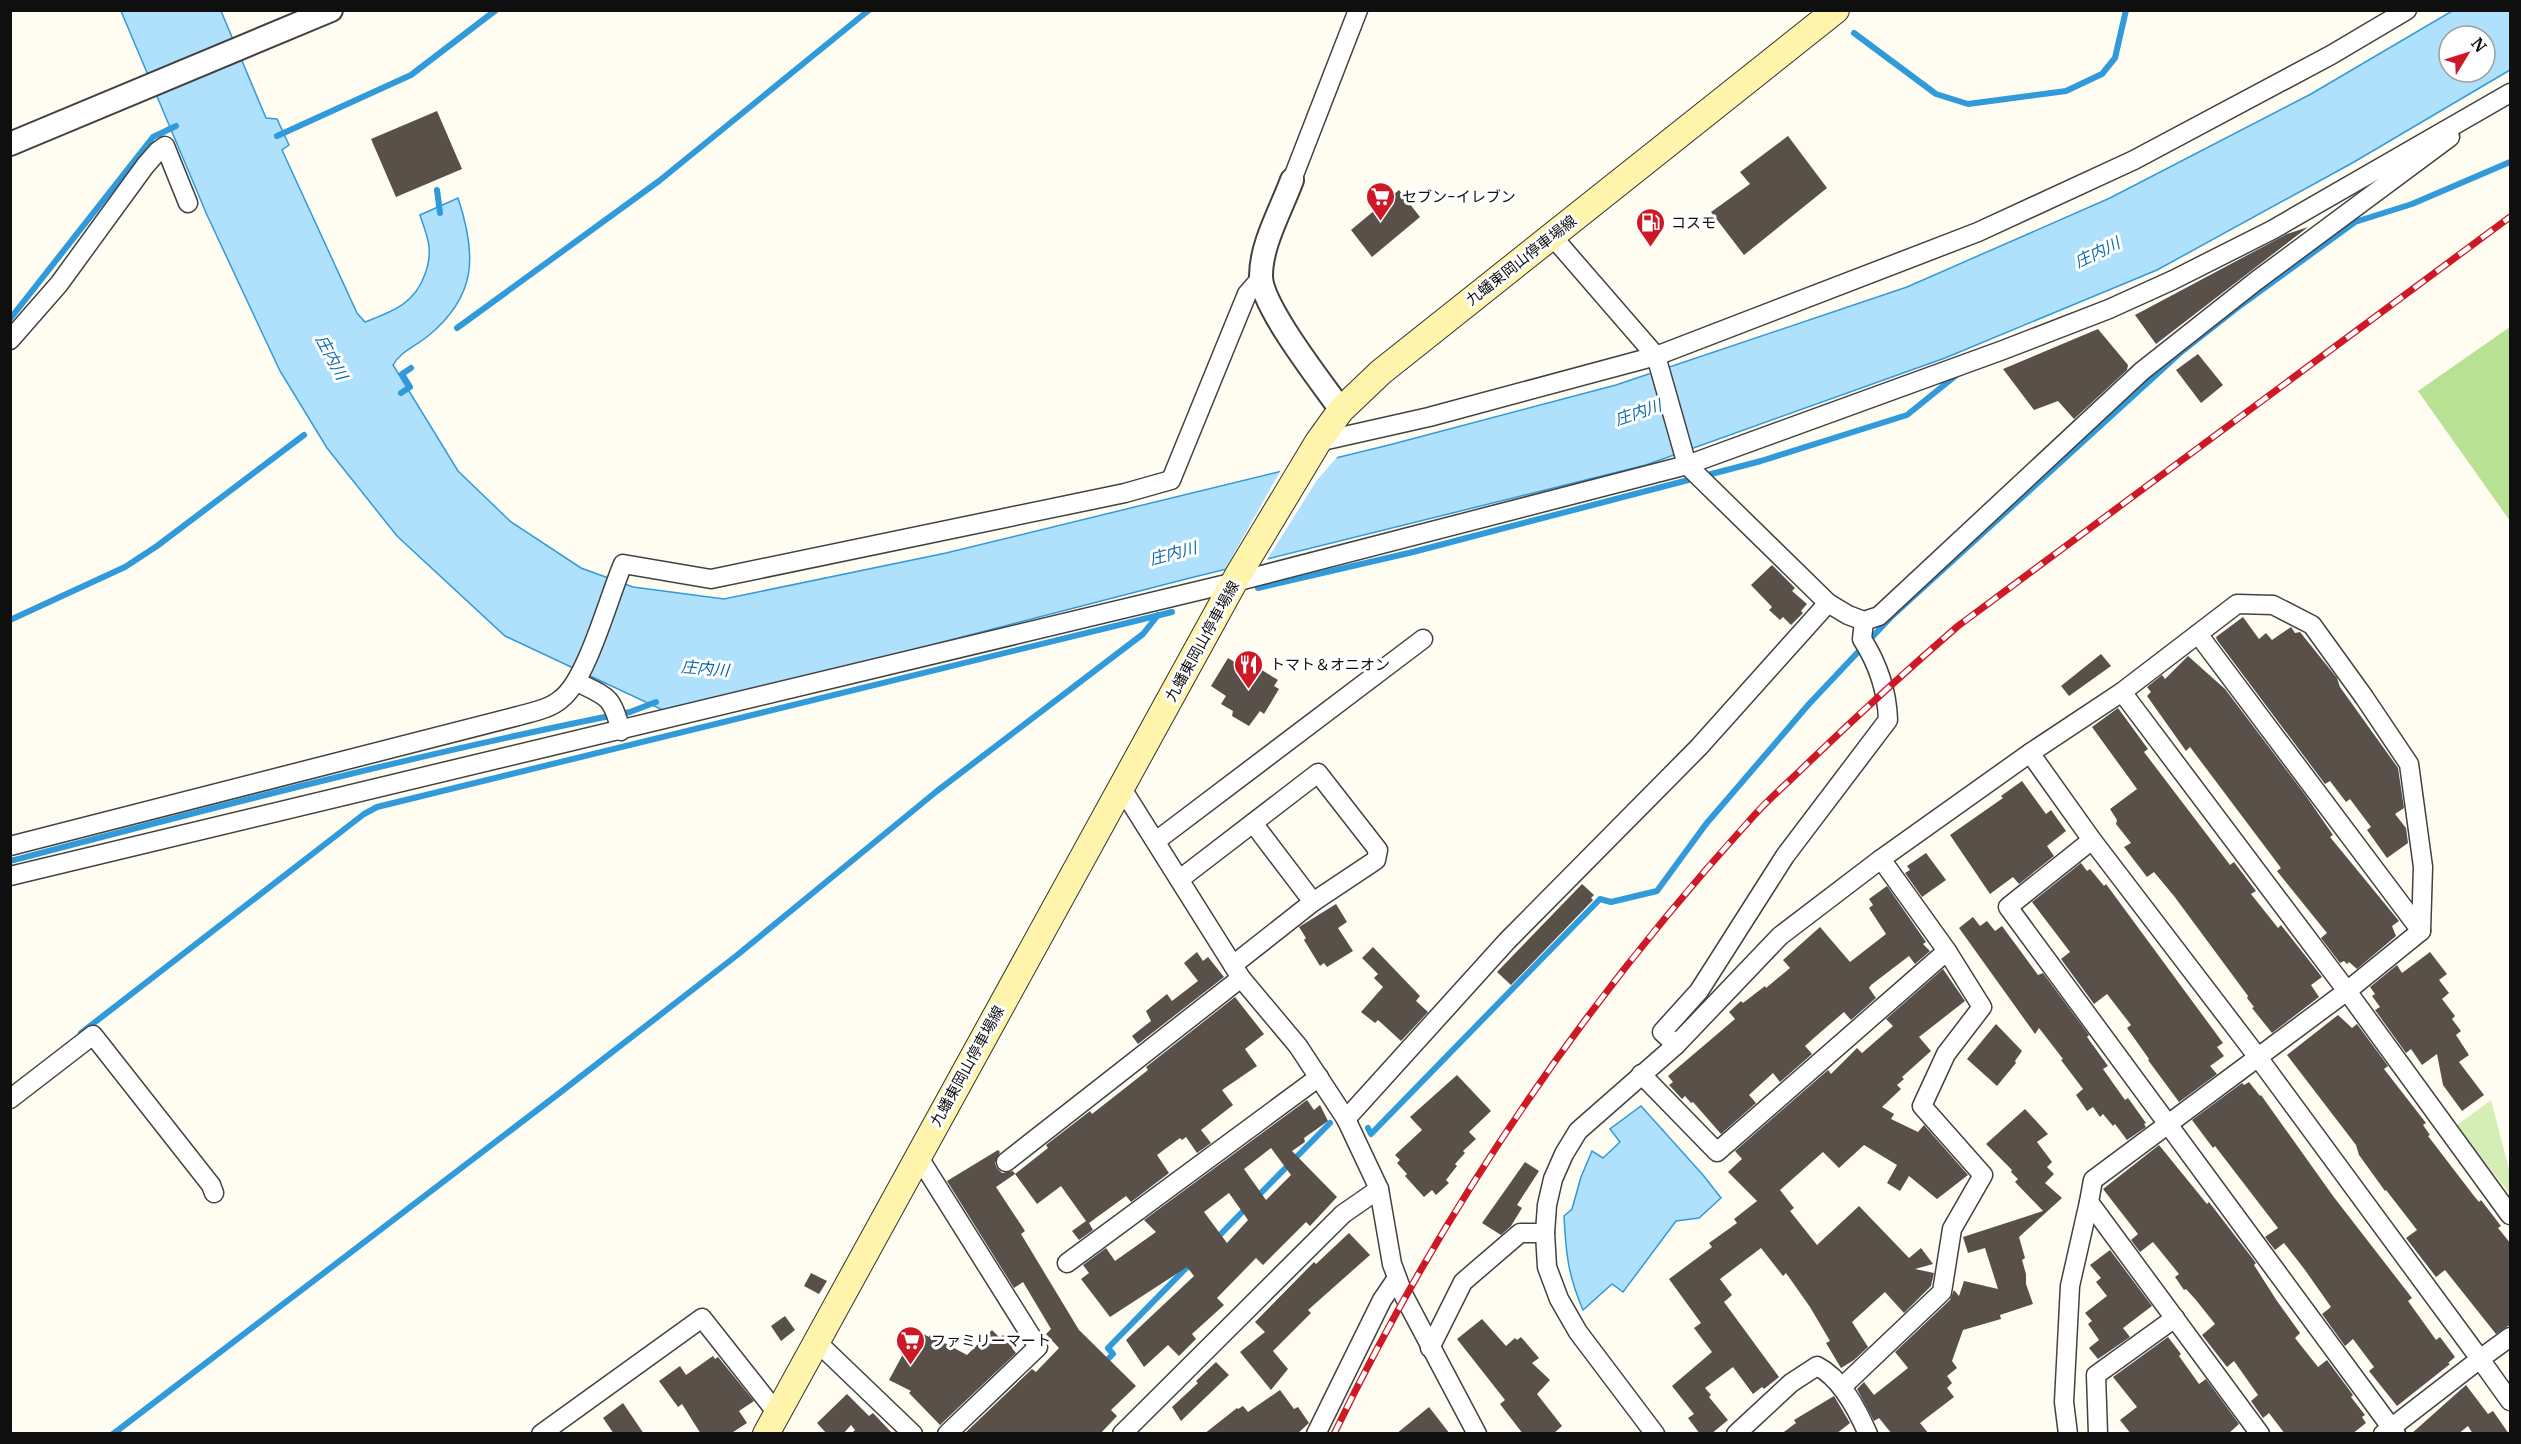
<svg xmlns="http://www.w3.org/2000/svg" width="2521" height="1444" viewBox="0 0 2521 1444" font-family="Merriweather,'Noto Sans JP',serif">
	<rect width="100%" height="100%" fill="#fffcf1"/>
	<!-- green -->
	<path fill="#d5eeb6" d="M2491,1100L2510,1173V1194L2456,1126Z"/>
	<!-- forest -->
	<path fill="#b8e194" d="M2510,327V521L2418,391Z"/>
	<!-- water -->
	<g fill="#b0e1fc" stroke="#309adb" stroke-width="1.5" fill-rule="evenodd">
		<path d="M121,11H221L266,118L277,119L289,145L282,150L357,313L365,322C391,312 415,304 425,274C428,266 430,256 429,247C428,236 423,225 420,215L458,198C477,255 477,296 428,336C416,346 400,352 393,365L458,471L511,522L581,568L633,587L724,599L946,553L1389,445L1616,385L1907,287L2110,198L2311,94L2452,11H2510V70L2354,162L2157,270L1945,358L1646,465L1186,579L669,713L505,636L397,536L327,448L280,371L207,215ZM2449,36H2485V72H2449Z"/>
		<path d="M1641,1106L1703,1175L1721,1198L1699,1218L1676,1221L1623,1292L1612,1284L1583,1310C1568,1275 1566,1254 1564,1216L1572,1209L1581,1177L1592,1151L1603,1158L1620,1142L1610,1129Z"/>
	</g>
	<!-- pier -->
	<path fill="#fffcf1" d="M1340,454L1317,480L1265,563L1223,573L1282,468Z"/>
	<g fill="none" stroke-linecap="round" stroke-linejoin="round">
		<!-- stream -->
		<g stroke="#309adb" stroke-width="6">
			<path d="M1854,33L1936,94L1968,104L2066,91L2102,74L2115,58L2126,10"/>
			<path d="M277,136L411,75L496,10"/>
			<path d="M437,190L440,213"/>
			<path d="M10,319L153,137L176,126"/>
			<path d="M457,328L659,181L869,10"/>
			<path d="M401,393L410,387L402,374L411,368"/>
			<path d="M1258,588L1413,552L1761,461L1907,415L1959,373"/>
			<path d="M10,620L125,567L157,546L304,435"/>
			<path d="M10,861C216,807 421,753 630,712L656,702"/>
			<path d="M81,1033L364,814L377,807L1172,612"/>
			<path d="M1368,1128L1371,1134L1600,899L1611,902L1657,891L1706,824L1809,704L1892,616L2180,353L2241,305L2355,222L2412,204L2510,162"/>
			<path d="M1257,1197L1330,1123"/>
			<path d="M1217,1238L1247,1207"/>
			<path d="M1103,1364L1113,1354L1108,1348L1192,1262"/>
			<path d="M113,1434L553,1098L736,956L937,791L1143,634L1158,615"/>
		</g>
	</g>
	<!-- building -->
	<g fill="#59504a" fill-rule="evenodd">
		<path d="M437,111L462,169L396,197L371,139Z"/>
		<path d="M1788,136L1827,188L1744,255L1711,212L1750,184L1740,172Z"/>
		<path d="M1399,190L1420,217L1372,257L1351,230Z"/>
		<path d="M2308,227L2156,344L2135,315L2287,234Z"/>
		<path d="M2098,329L2128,365L2127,370L2074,419L2058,401L2034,410L2003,369Z"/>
		<path d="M2198,354L2223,385L2201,403L2176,370Z"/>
		<path d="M1772,565L1795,588L1792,591L1807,604L1801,611L1803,613L1791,625L1783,617L1780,620L1769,610L1772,607L1751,585Z"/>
		<path d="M2243,617L2259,639L2266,633L2272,640L2291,627L2295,633L2300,632L2337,678L2340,687L2398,768L2404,808L2395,814L2406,828L2408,843L2387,858L2367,830L2371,827L2350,799L2346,802L2330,781L2325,784L2217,640L2216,637Z"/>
		<path d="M2101,654L2111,666L2069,696L2061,686Z"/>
		<path d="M2188,656L2225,689L2306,796L2333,835L2330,837L2399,921L2392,926L2396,936L2357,969L2349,962L2347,964L2344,961L2340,963L2321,938L2327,933L2277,871L2281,868L2190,747L2186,751L2147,696L2151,692L2147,687L2162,675L2165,679Z"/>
		<path d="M1228,658L1246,669L1250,663L1278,680L1274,686L1279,689L1264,714L1260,711L1249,726L1232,716L1233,711L1221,704L1226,696L1211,686Z"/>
		<path d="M2118,708L2148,749L2144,752L2230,865L2234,862L2256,891L2251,894L2278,928L2281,925L2322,977L2311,985L2319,997L2272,1033L2252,1008L2254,1007L2247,998L2248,996L2174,896L2154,872L2147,877L2124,847L2131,843L2116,824L2117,820L2110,809L2137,789L2092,727Z"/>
		<path d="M2022,781L2046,814L2051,810L2066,831L2047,846L2054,856L2019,884L2013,877L1990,894L1950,835L2003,798L2001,796Z"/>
		<path d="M1926,853L1946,880L1922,897L1905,873L1910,870L1907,866Z"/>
		<path d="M2081,863L2087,871L2090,869L2104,886L2106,884L2223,1043L2217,1047L2224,1056L2210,1066L2217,1074L2179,1102L2148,1060L2149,1059L2127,1028L2131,1025L2107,994L2094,1004L2061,959L2070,952L2032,902Z"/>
		<path d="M1582,884L1594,895L1591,898L1593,900L1511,985L1497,972Z"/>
		<path d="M1887,886L1926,942L1923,944L1930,951L1915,964L1909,956L1871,985L1869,988L1876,998L1851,1020L1844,1012L1815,1037L1805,1046L1812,1054L1780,1082L1773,1073L1749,1095L1756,1103L1721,1134L1693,1102L1691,1103L1685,1096L1682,1099L1669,1085L1673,1082L1668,1076L1735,1019L1729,1012L1741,1001L1743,1003L1765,986L1766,988L1790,968L1783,960L1820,927L1850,962L1886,934L1869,908L1873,905L1869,899Z"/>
		<path d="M1336,904L1347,922L1338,928L1353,951L1327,967L1324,963L1320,966L1304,940L1306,938L1299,927Z"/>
		<path d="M1973,917L1980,926L1987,921L1995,931L2002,926L2038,975L2043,973L2089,1035L2087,1037L2108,1066L2103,1069L2125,1100L2128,1098L2146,1123L2144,1124L2146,1127L2127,1140L2115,1124L2113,1126L2103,1114L2100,1117L2093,1107L2087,1111L2076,1095L2083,1089L2061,1060L2063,1059L2039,1028L2035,1034L1959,928Z"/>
		<path d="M1373,947L1420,996L1416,1001L1428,1012L1401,1041L1378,1020L1375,1023L1361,1012L1383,987L1374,978L1378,974L1362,958Z"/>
		<path d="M1197,952L1203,961L1208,957L1224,977L1138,1044L1132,1036L1151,1021L1146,1011L1167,994L1172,1001L1198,981L1184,963Z"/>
		<path d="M2430,952L2447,974L2439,980L2449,993L2442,999L2455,1016L2452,1019L2461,1031L2456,1035L2469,1055L2459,1062L2484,1095L2462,1111L2443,1085L2437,1054L2422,1065L2411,1049L2406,1053L2375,1010L2380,1007L2372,996L2375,994L2370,987L2397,965L2402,973Z"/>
		<path d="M1943,969L1965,1001L1919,1037L1931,1051L1902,1077L1904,1079L1897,1085L1901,1089L1882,1107L1894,1114L1891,1119L1918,1132L1924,1125L1968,1175L1937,1199L1909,1176L1900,1191L1887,1183L1897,1165L1864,1145L1839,1168L1823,1152L1780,1190L1794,1208L1790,1211L1817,1245L1859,1206L1909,1258L1921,1248L1933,1264L1915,1269L1934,1273L1931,1286L1904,1313L1885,1292L1852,1322L1868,1347L1854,1360L1841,1368L1826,1343L1830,1341L1810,1307L1786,1273L1783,1276L1761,1248L1720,1279L1732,1295L1724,1302L1779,1377L1764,1389L1762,1387L1753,1394L1733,1367L1705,1388L1711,1395L1709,1397L1728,1420L1711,1434H1700L1688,1418L1694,1414L1672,1386L1712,1352L1694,1328L1701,1323L1669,1279L1712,1247L1709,1243L1737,1223L1734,1219L1757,1201L1728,1172L1742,1159L1735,1151L1828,1070L1831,1074L1857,1048L1862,1053L1893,1026L1886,1019Z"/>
		<path d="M1235,997L1264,1034L1245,1049L1257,1066L1222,1090L1233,1105L1201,1130L1211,1143L1197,1153L1186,1137L1182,1140L1180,1138L1157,1155L1169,1173L1131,1202L1126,1196L1089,1223L1093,1230L1079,1240L1072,1231L1086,1221L1061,1186L1037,1204L1015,1174L1048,1148L1046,1145L1090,1111L1092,1114L1148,1070L1146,1067Z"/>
		<path d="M2338,1015L2352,1028L2357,1024L2388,1066L2384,1069L2426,1123L2423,1125L2430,1135L2428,1136L2474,1196L2479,1202L2481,1200L2501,1226L2498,1228L2511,1244V1324L2496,1334L2445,1270L2436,1277L2406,1238L2417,1230L2386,1190L2385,1191L2359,1155L2356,1145L2287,1055Z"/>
		<path d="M1996,1024L2022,1051L2015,1061L2016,1063L1997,1086L1967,1059Z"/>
		<path d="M1457,1075L1491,1111L1469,1132L1476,1139L1463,1151L1465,1153L1455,1164L1457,1166L1446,1180L1449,1183L1436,1195L1432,1190L1424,1197L1405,1176L1407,1174L1397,1163L1400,1160L1395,1155L1422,1130L1410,1117Z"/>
		<path d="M2249,1082L2260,1096L2261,1095L2333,1196L2412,1298L2408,1301L2436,1340L2440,1337L2455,1357L2448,1363L2450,1364L2397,1406L2369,1371L2374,1367L2353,1339L2345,1346L2322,1314L2331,1307L2305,1270L2284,1243L2275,1250L2265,1237L2278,1228L2215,1146L2213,1148L2192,1120L2242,1083L2244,1085Z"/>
		<path d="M1307,1100L1314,1110L1320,1105L1328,1121L1304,1138L1305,1142L1292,1151L1337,1197L1310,1226L1306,1222L1263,1265L1256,1258L1217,1298L1224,1305L1192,1334L1196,1339L1179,1356L1168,1345L1144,1367L1126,1340L1194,1276L1187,1267L1110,1317L1081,1279L1089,1273L1083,1265L1106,1248L1115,1261L1156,1232L1144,1220ZM1271,1148L1291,1175L1266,1200L1244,1169ZM1229,1193L1248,1220L1227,1243L1204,1212Z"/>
		<path d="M2025,1109L2048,1134L2037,1142L2052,1162L2047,1167L2054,1174L2045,1183L2062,1198L2019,1237L2025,1258L2022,1260L2026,1274V1284L2033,1304L2000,1315L2001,1319L1963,1330L1952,1361L1957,1368L1947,1376L1952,1383L1947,1388L1954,1397L1920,1423L1929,1434H1892L1879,1418L1874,1421L1857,1389L1864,1382L1874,1395L1908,1368L1895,1352L1950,1300L1954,1290L1959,1296L1964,1281L1998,1289L1985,1248L1968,1253L1963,1237L2043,1211L2015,1182L2018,1179L2011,1172L2012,1170L1986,1144Z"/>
		<path d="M2159,1145L2207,1204L2209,1202L2256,1263L2254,1265L2277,1301L2300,1333L2295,1338L2318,1367L2327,1360L2353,1395L2351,1397L2365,1415L2362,1417L2366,1423L2352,1434H2285L2269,1413L2263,1418L2251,1401L2258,1395L2234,1361L2227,1367L2202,1335L2215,1324L2196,1300L2186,1289L2184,1290L2175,1277L2179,1274L2153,1242L2140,1252L2131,1240L2138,1234L2103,1189Z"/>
		<path d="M998,1150L1000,1152L995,1163L997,1168L1002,1173L1013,1171L1015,1174L996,1187L1025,1231L1021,1234L1079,1330L1136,1386L1111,1410L1117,1416L1100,1434H964L1032,1369L1036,1372L1059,1348L1046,1334L1051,1329L1023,1282L1014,1288L947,1181Z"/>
		<path d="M1525,1162L1539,1171L1517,1205L1522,1208L1511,1226L1501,1235L1482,1223Z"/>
		<path d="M1349,1233L1370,1255L1308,1310L1311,1313L1273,1351L1288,1369L1271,1390L1240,1352L1265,1332L1255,1322L1314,1262L1316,1264Z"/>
		<path d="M2110,1250L2152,1306L2123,1328L2130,1337L2098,1359L2089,1348L2099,1340L2088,1324L2092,1321L2085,1313L2107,1296L2096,1282L2101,1278L2090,1265Z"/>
		<path d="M811,1273L827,1281L819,1294L804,1286Z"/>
		<path d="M785,1316L795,1330L781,1341L771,1326Z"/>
		<path d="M1482,1319L1506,1346L1515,1338L1517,1340L1521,1337L1539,1358L1532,1363L1550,1380L1537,1394L1562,1426L1553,1434H1523L1500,1404L1505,1400L1457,1339Z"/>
		<path d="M916,1330L929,1337L930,1335L967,1355L992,1330L1000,1338L1003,1335L1014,1346L1012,1348L1016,1353L940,1425L909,1393L911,1391L889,1380Z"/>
		<path d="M2168,1337L2181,1354L2179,1356L2199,1384L2206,1379L2239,1424L2228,1434H2131L2120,1420L2137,1407L2113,1377Z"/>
		<path d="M713,1356L715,1359L718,1357L754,1401L739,1411L747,1423L730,1434H701L682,1404L678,1407L659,1381L680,1366L686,1375Z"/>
		<path d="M1216,1362L1229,1375L1181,1421L1172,1407L1198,1383L1196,1381Z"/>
		<path d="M2466,1385L2488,1414L2493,1411L2509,1434H2473L2468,1426L2458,1434H2411Z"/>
		<path d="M1280,1390L1294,1409L1298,1407L1309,1423L1297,1434H1204L1237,1408L1238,1409L1243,1406L1248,1412Z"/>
		<path d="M847,1394L869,1416L873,1413L893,1434H851L855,1430L851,1425L843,1434H827L817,1423Z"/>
		<path d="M1834,1396L1850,1423L1836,1434H1781L1796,1423L1794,1420Z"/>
		<path d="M623,1403L644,1434H614L603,1418Z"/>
		<path d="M1429,1407L1450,1434H1396Z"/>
	</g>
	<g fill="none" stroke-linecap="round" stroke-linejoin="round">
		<defs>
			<g id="minor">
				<path d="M1292,180L1358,10"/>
				<path d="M1552,236L1656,356L1687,465L1828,603"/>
				<path d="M10,340L59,284L145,166L158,151L165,146L188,203"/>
				<path d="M1318,442L1429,417L1656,356L1978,232L2134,160L2331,55L2407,10"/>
				<path d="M2198,634L2421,931"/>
				<path d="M577,682C608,697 612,696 621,731"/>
				<path d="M2122,692L2347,991L2510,1215"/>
				<path d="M2030,753L2092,840L2257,1056L2480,1359L2383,1434"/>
				<path d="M1121,787L1241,978L1298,1046L1346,1119L1379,1189L1392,1264L1404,1296L1477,1434"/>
				<path d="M1253,823L1313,902"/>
				<path d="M2092,840L2008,907L2396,1434"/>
				<path d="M1156,841L1423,639"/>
				<path d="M10,846L518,716C532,712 550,709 561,699C587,680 609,596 623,564L711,579L1125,493L1171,480L1247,294L1261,278"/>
				<path d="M10,876L1235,582L1687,465L2003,350L2109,309L2173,280L2272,230L2510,93"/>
				<path d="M1180,879L1318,773L1378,850L1376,860L1313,902L1233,965"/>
				<path d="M1676,1045L1780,936L1881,859L2030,753L2122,692L2237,604L2273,605L2312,625L2364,697L2409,764L2423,867L2421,931L2347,991L2093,1180L2089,1202L2260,1434"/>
				<path d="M1641,1074L1717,1152L1947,951L1881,859"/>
				<path d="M10,1099L93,1035L211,1185L214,1193"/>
				<path d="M1346,1119L1507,941L1699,747L1828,603L1848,615L1864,621L1879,616L2142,371L2256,281L2450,137"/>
				<path d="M918,1156L1038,1347L947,1434"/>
				<path d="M1006,1162L1241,978"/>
				<path d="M1067,1263L1319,1077"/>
				<path d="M2510,1337L2480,1359L2510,1401"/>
				<path d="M816,1341L913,1434"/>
				<path d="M1430,1348L1463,1282L1520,1233H1545"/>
				<path d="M1842,1387L1942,1292L1952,1229L1983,1175L1922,1106L1946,1054L1982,1007L1947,951"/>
				<path d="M541,1434L702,1318L777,1413"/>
				<path d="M1122,1434L1343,1214L1379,1189"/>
				<path d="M1316,1434L1382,1300L1397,1278"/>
				<path d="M1655,1434L1578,1332L1559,1299L1547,1267L1545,1233L1547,1205L1553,1179L1564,1154L1578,1131L1676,1045L1662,1032L1699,991L1785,856L1888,720C1887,690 1878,664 1862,639L1864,621"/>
				<path d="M1736,1434L1791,1383L1817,1366C1841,1378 1857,1409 1868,1434"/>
				<path d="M2068,1434L2064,1402L2070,1286L2089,1202"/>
				<path d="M2098,1434L2096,1375L2175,1318"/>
			</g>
			<g id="tertiary">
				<path d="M10,144L331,10"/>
				<path d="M1292,180C1281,210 1261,244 1261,276C1261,306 1322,383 1341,410"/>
			</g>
			<path id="secondary" d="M766,1434L1238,575L1318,442L1341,410L1381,372L1836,10"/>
		</defs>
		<!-- minor casing -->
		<use href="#minor" stroke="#424242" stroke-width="21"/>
		<!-- tertiary casing -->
		<use href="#tertiary" stroke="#424242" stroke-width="26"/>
		<!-- secondary casing -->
		<use href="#secondary" stroke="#313131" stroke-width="28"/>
		<!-- minor -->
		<use href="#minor" stroke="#fff" stroke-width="18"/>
		<!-- tertiary -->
		<use href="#tertiary" stroke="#fff" stroke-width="22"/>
		<!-- secondary -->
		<use href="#secondary" stroke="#fff4ac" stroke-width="26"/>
		<defs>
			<path id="rail" d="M1334,1434C1442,1210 1583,1004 1750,820C1768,799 1790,781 1809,762C1858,715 1907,670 1958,626L2510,217"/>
		</defs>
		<!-- rail casing -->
		<use href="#rail" stroke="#ce1825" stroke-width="7"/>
		<!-- rail -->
		<use href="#rail" stroke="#fff" stroke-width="4.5" stroke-dasharray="14" stroke-linecap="butt"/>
	</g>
	<!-- icons -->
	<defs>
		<symbol id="supermarket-pin" viewBox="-11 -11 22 30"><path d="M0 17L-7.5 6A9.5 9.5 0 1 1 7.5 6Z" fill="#ce1825" stroke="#fff"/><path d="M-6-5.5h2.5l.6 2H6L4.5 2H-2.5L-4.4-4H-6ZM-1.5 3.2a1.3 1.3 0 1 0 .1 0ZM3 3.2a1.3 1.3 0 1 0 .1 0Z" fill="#fff"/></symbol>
		<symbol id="fuel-pin" viewBox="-11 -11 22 30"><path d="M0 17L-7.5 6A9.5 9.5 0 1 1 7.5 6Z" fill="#ce1825" stroke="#fff"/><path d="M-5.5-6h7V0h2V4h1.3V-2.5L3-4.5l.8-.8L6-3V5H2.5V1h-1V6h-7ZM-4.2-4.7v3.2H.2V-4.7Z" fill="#fff"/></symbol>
		<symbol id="restaurant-pin" viewBox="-11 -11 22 30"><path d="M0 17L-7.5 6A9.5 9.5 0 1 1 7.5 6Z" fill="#ce1825" stroke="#fff"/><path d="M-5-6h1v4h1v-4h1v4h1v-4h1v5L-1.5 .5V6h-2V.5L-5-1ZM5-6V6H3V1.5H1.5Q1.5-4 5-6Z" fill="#fff"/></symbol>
	</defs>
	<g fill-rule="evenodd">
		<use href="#supermarket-pin" x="1364" y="180" width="33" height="45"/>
		<use href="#fuel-pin" x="1634" y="206" width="33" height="45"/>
		<use href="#restaurant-pin" x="1232" y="648" width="33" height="45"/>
		<use href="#supermarket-pin" x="894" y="1324" width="33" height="45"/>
	</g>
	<g text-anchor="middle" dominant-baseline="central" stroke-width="6" stroke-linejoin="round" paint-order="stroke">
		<!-- poi labels -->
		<g font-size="15" fill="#0f0f0f" stroke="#fff" text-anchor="start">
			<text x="1402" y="196">セブン-イレブン</text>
			<text x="1671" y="222">コスモ</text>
			<text x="1270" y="664">トマト＆オニオン</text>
			<text x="931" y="1340">ファミリーマート</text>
		</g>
		<!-- street labels -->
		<g font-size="15" fill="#0f0f0f" stroke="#fff">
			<text transform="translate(1521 260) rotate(-38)">九蟠東岡山停車場線</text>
			<text transform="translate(1202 641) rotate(-61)">九蟠東岡山停車場線</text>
			<text transform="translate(967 1066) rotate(-61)">九蟠東岡山停車場線</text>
		</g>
		<!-- water labels -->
		<g font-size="16" font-style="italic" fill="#0a6baf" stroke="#fff">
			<text transform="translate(2097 252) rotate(-26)">庄内川</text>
			<text transform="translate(332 357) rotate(62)">庄内川</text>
			<text transform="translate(1638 412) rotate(-19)">庄内川</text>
			<text transform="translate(1173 553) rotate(-15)">庄内川</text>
			<text transform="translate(705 668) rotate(5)">庄内川</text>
		</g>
	</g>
	<!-- border -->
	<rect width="2521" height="1444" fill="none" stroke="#0f0f0f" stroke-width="24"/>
	<!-- north arrow -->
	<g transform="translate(2467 54) rotate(52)"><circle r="28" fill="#ffffff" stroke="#9f9f9f" stroke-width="1.5"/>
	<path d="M0-4.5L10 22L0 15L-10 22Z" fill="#ce1825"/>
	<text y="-9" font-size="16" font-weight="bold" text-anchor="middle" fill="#0f0f0f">N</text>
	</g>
</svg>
